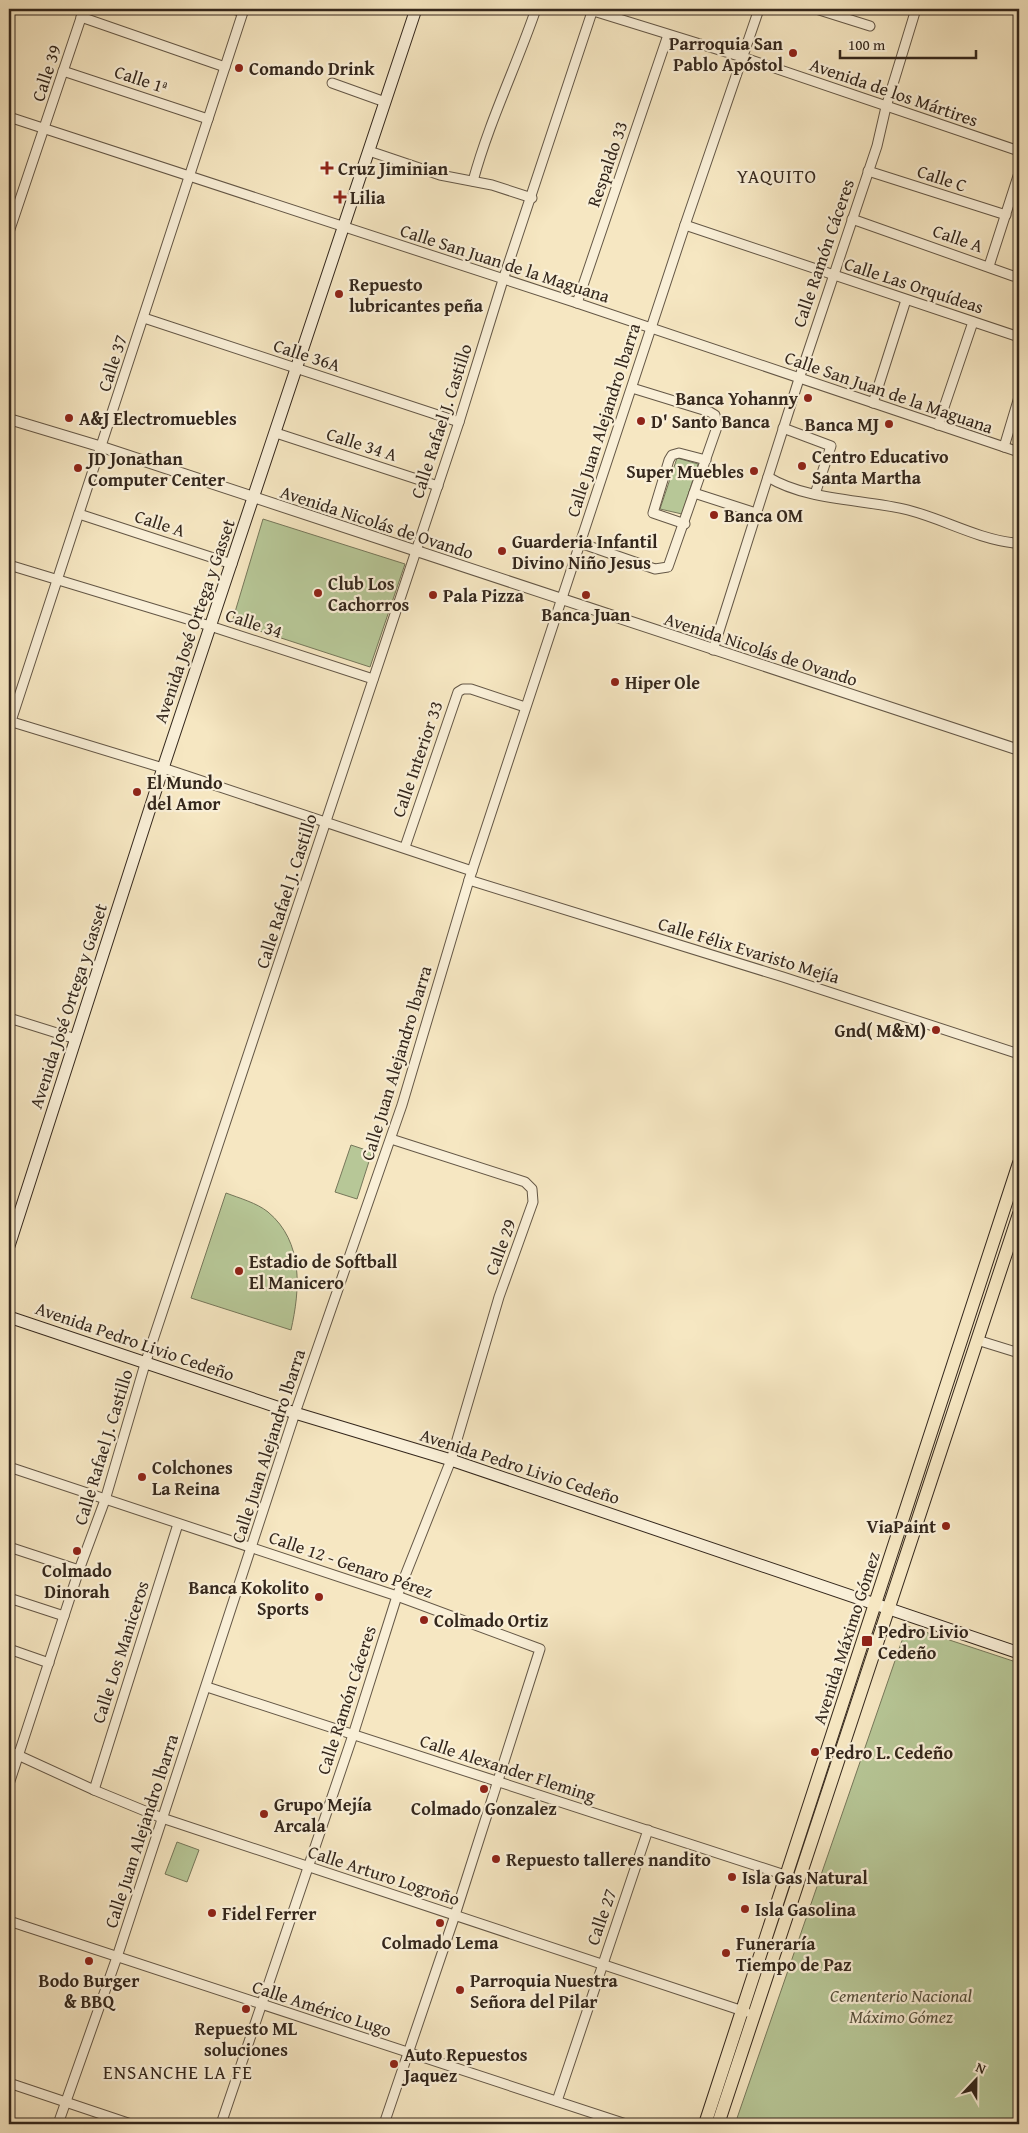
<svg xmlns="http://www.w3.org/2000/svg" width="1028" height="2133" viewBox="0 0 1028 2133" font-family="'Gentium Book Plus',serif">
	<rect width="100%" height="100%" fill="#f6e7c2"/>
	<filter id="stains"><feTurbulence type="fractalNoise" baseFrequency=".004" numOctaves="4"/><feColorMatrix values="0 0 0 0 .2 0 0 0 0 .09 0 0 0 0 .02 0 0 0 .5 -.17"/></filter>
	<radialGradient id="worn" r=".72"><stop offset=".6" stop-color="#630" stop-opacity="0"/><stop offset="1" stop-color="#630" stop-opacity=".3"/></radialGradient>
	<!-- green -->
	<g fill="#b7c797" stroke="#76775a">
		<path d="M677,458L698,464L682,514L660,509Z"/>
		<path d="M263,519L405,564L370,667L232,622Z"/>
		<path d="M351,1145L372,1152L357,1199L335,1192Z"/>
		<path d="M226,1193C239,1198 257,1203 268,1212C304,1242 300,1290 291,1330L191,1298Z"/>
		<path d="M907,1626L1019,1663V2124H735Z"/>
		<path d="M177,1842L199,1850L187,1882L165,1874Z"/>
	</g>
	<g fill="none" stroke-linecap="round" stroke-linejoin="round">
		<defs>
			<g id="minor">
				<path d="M233,9L243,12"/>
				<path d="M587,9L742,57L1019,151"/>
				<path d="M816,9L870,26"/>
				<path d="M81,17L225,67"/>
				<path d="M63,71L208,119"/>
				<path d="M332,83L385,102"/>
				<path d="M9,117L577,303L1019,452"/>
				<path d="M369,151L440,175L492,185L532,198"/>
				<path d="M868,171L1006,215"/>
				<path d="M473,181C489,122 516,67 536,9"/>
				<path d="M852,219L1013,276"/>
				<path d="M685,225L1019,337"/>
				<path d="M9,232L84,9"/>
				<path d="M989,266L1019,173"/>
				<path d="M577,303L668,35"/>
				<path d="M144,318L459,422"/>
				<path d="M873,403L906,300"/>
				<path d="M938,425L973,322"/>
				<path d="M783,428L831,446L815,494"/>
				<path d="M276,433L438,486"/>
				<path d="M1004,447L1019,397"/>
				<path d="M768,477C807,501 864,499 908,510C946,520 975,538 1014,543"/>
				<path d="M694,493L756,513"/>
				<path d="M79,514L232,564"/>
				<path d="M685,524L653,513L669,460L672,455L679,453L706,460"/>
				<path d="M580,543L655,569L668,567L717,427L715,415L710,412L632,388"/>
				<path d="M9,565L210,626L373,679"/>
				<path d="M713,650L799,379L877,146L886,107L916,9"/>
				<path d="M9,721L163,768L472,871"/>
				<path d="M9,727L244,9"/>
				<path d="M405,847L458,692L463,689H471L525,707"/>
				<path d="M469,880L783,977L1019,1054"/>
				<path d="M9,1018L76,1039"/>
				<path d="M977,1340L1019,1353"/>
				<path d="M9,1467L397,1596L540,1649L455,1915L384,2124"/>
				<path d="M9,1547L79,1570"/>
				<path d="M9,1598L64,1616"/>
				<path d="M9,1649L49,1663"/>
				<path d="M207,1687L791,1877"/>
				<path d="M9,1751L94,1790L162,1818L746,2012"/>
				<path d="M9,1784L79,1570L105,1500L145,1364L459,422L503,280L593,9"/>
				<path d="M94,1790L178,1524"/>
				<path d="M9,1921L626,2124"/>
				<path d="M9,2083L131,2124"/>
				<path d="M557,2101L648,1830"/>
				<path d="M58,2124L117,1957L295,1413L402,1105L469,880L685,225L759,9"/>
				<path d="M221,2124L353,1735L397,1596L451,1460L499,1297L533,1202L532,1189L525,1182L391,1139"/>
			</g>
			<path id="tertiary" d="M9,419L102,447L1019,750"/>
			<g id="secondary">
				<path d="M9,1246L163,768L416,9"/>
				<path d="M9,1317L295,1413L451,1460L1019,1653"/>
			</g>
			<g id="primary">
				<path d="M705,2124L1019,1163"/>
				<path d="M718,2124L1019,1214"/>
			</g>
		</defs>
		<!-- minor casing -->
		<use href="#minor" stroke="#645746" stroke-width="11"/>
		<!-- tertiary casing -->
		<use href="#tertiary" stroke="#645746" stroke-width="12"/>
		<!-- secondary casing -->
		<use href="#secondary" stroke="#34271c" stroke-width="13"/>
		<!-- primary casing -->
		<use href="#primary" stroke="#34271c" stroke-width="14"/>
		<!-- minor -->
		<use href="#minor" stroke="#f9efd7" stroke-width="9"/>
		<!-- tertiary -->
		<use href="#tertiary" stroke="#f9efd7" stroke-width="10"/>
		<!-- secondary -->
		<use href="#secondary" stroke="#f9efd7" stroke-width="11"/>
		<!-- primary -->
		<use href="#primary" stroke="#f6e7c2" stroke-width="12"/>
	</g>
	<!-- markers -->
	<g fill="#8f2418" stroke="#f9efd7" stroke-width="2">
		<circle cx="793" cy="53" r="5"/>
		<circle cx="239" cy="68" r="5"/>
		<path d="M324.5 160.5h5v5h5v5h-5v5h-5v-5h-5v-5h5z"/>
		<path d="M337.5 189.5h5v5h5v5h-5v5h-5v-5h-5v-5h5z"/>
		<circle cx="339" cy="294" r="5"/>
		<circle cx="808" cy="398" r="5"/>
		<circle cx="69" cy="418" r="5"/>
		<circle cx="641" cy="421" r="5"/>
		<circle cx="889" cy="424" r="5"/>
		<circle cx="802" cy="466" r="5"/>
		<circle cx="78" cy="468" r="5"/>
		<circle cx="754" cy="471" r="5"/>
		<circle cx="714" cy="515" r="5"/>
		<circle cx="502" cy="551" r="5"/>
		<circle cx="318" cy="593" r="5"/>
		<circle cx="433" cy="595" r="5"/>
		<circle cx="586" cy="595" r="5"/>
		<circle cx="615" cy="682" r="5"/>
		<circle cx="137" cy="792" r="5"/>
		<circle cx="936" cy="1030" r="5"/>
		<circle cx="239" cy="1271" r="5"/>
		<circle cx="142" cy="1477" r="5"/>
		<circle cx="946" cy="1526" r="5"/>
		<circle cx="77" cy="1551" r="5"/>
		<circle cx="319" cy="1597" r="5"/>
		<circle cx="424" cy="1620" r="5"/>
		<rect x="861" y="1635" width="12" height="12" rx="2.5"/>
		<circle cx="815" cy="1752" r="5"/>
		<circle cx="484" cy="1789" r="5"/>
		<circle cx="264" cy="1814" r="5"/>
		<circle cx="496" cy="1859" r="5"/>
		<circle cx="732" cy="1877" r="5"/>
		<circle cx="745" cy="1909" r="5"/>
		<circle cx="212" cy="1913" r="5"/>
		<circle cx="440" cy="1923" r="5"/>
		<circle cx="726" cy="1953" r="5"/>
		<circle cx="89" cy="1961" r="5"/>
		<circle cx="460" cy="1990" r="5"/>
		<circle cx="246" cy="2009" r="5"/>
		<circle cx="394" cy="2064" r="5"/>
	</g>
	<g text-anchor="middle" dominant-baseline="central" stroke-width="4.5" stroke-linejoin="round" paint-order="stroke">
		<!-- poi labels -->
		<g font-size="18" font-weight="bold" fill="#34271c" stroke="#f9efd7" text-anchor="start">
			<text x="783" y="43" text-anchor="end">Parroquia San<tspan x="783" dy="21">Pablo Apóstol</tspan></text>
			<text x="249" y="68">Comando Drink</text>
			<text x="338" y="168">Cruz Jiminian</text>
			<text x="350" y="197">Lilia</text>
			<text x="349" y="284">Repuesto<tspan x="349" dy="21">lubricantes peña</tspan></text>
			<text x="798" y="398" text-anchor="end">Banca Yohanny</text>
			<text x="79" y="418">A&amp;J Electromuebles</text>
			<text x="651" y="421">D' Santo Banca</text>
			<text x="879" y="424" text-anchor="end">Banca MJ</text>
			<text x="812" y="456">Centro Educativo<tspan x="812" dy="21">Santa Martha</tspan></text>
			<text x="88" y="458">JD Jonathan<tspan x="88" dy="21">Computer Center</tspan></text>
			<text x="744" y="471" text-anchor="end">Super Muebles</text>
			<text x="724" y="515">Banca OM</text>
			<text x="512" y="541">Guarderia Infantil<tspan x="512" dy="21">Divino Niño Jesus</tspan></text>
			<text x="328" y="583">Club Los<tspan x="328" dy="21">Cachorros</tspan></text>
			<text x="443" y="595">Pala Pizza</text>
			<text x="586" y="614" text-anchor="middle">Banca Juan</text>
			<text x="625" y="682">Hiper Ole</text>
			<text x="147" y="782">El Mundo<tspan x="147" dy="21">del Amor</tspan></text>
			<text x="926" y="1030" text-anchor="end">Gnd( M&amp;M)</text>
			<text x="249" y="1261">Estadio de Softball<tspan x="249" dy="21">El Manicero</tspan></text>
			<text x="152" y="1467">Colchones<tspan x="152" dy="21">La Reina</tspan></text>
			<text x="936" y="1526" text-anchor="end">ViaPaint</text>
			<text x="77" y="1570" text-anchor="middle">Colmado<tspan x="77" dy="21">Dinorah</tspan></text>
			<text x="309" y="1587" text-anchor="end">Banca Kokolito<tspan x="309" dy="21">Sports</tspan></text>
			<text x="434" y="1620">Colmado Ortiz</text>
			<text x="878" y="1631">Pedro Livio<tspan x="878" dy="21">Cedeño</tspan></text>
			<text x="825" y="1752">Pedro L. Cedeño</text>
			<text x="274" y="1804">Grupo Mejía<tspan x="274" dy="21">Arcala</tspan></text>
			<text x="484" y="1808" text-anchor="middle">Colmado Gonzalez</text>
			<text x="506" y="1859">Repuesto talleres nandito</text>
			<text x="742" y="1877">Isla Gas Natural</text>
			<text x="755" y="1909">Isla Gasolina</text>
			<text x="222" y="1913">Fidel Ferrer</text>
			<text x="440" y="1942" text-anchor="middle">Colmado Lema</text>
			<text x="736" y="1943">Funeraría<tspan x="736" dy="21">Tiempo de Paz</tspan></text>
			<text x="89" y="1980" text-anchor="middle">Bodo Burger<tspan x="89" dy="21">&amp; BBQ</tspan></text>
			<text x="470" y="1980">Parroquia Nuestra<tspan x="470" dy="21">Señora del Pilar</tspan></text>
			<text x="246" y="2028" text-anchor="middle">Repuesto ML<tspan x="246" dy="21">soluciones</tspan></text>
			<text x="404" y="2054">Auto Repuestos<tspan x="404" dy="21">Jaquez</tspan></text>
		</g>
		<!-- street labels -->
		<g font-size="18" fill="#34271c" stroke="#f9efd7">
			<text transform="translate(46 73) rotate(-72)">Calle 39</text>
			<text transform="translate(141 79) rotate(18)">Calle 1ª</text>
			<text transform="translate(894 92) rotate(19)">Avenida de los Mártires</text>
			<text transform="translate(607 164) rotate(-71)">Respaldo 33</text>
			<text transform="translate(942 178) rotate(18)">Calle C</text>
			<text transform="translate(958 238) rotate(19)">Calle A</text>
			<text transform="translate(823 253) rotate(-71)">Calle Ramón Cáceres</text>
			<text transform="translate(505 263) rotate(18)">Calle San Juan de la Maguana</text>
			<text transform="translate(914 285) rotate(18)">Calle Las Orquídeas</text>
			<text transform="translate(307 355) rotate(18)">Calle 36A</text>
			<text transform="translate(112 363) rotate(-72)">Calle 37</text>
			<text transform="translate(889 392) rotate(19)">Calle San Juan de la Maguana</text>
			<text transform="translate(603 420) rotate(-72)">Calle Juan Alejandro lbarra</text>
			<text transform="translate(441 421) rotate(-72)">Calle Rafael J. Castillo</text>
			<text transform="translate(362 444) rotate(18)">Calle 34 A</text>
			<text transform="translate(377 522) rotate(18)">Avenida Nicolás de Ovando</text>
			<text transform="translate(160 523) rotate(18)">Calle A</text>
			<text transform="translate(194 621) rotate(-71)">Avenida José Ortega y Gasset</text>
			<text transform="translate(254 623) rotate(18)">Calle 34</text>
			<text transform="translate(761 649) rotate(18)">Avenida Nicolás de Ovando</text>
			<text transform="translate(417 759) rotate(-71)">Calle Interior 33</text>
			<text transform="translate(286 891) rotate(-72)">Calle Rafael J. Castillo</text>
			<text transform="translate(749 950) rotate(17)">Calle Félix Evaristo Mejía</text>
			<text transform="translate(68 1006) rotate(-72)">Avenida José Ortega y Gasset</text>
			<text transform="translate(396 1063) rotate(-73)">Calle Juan Alejandro lbarra</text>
			<text transform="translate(500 1247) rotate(-70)">Calle 29</text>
			<text transform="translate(135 1341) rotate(19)">Avenida Pedro Livio Cedeño</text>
			<text transform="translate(268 1446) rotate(-72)">Calle Juan Alejandro lbarra</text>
			<text transform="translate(103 1447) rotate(-73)">Calle Rafael J. Castillo</text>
			<text transform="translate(520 1466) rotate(18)">Avenida Pedro Livio Cedeño</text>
			<text transform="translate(351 1564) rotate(19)">Calle 12 - Genaro Pérez</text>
			<text transform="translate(846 1638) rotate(-72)">Avenida Máximo Gómez</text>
			<text transform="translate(120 1652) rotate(-72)">Calle Los Maniceros</text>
			<text transform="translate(346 1700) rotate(-72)">Calle Ramón Cáceres</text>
			<text transform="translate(508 1768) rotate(18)">Calle Alexander Fleming</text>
			<text transform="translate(141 1831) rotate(-72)">Calle Juan Alejandro lbarra</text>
			<text transform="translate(384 1875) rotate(18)">Calle Arturo Logroño</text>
			<text transform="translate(601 1917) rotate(-71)">Calle 27</text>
			<text transform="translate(322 2008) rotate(18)">Calle Américo Lugo</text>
		</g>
		<!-- park labels -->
		<g font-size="18" font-style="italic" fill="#554f3b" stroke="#f9efd7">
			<text x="901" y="1995">Cementerio Nacional<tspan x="901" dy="21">Máximo Gómez</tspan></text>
		</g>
		<!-- neighbourhood labels -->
		<g font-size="19" letter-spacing="1" fill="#34271c" stroke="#f9efd7">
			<text x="777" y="176">YAQUITO</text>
			<text x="178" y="2072">ENSANCHE LA FE</text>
		</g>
	</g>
	<!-- margin -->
	<rect width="1028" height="2133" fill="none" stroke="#f6e7c2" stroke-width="30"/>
	<rect x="10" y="10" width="1008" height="2113" fill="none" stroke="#34271c" stroke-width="2.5"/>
	<rect x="15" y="15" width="998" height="2103" fill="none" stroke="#34271c"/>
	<!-- north arrow -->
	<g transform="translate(976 2080) rotate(22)" stroke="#f9efd7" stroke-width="4" paint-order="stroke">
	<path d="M0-4L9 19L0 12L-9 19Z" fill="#34271c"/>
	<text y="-8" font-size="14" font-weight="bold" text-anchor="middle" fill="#34271c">N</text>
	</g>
	<!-- scale -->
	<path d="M840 50v8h136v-8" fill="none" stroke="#34271c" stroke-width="2.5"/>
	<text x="848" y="50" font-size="15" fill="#34271c" stroke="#f9efd7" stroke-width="4" paint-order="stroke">100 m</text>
	<rect width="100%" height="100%" filter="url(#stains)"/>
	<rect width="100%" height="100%" fill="url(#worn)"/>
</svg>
